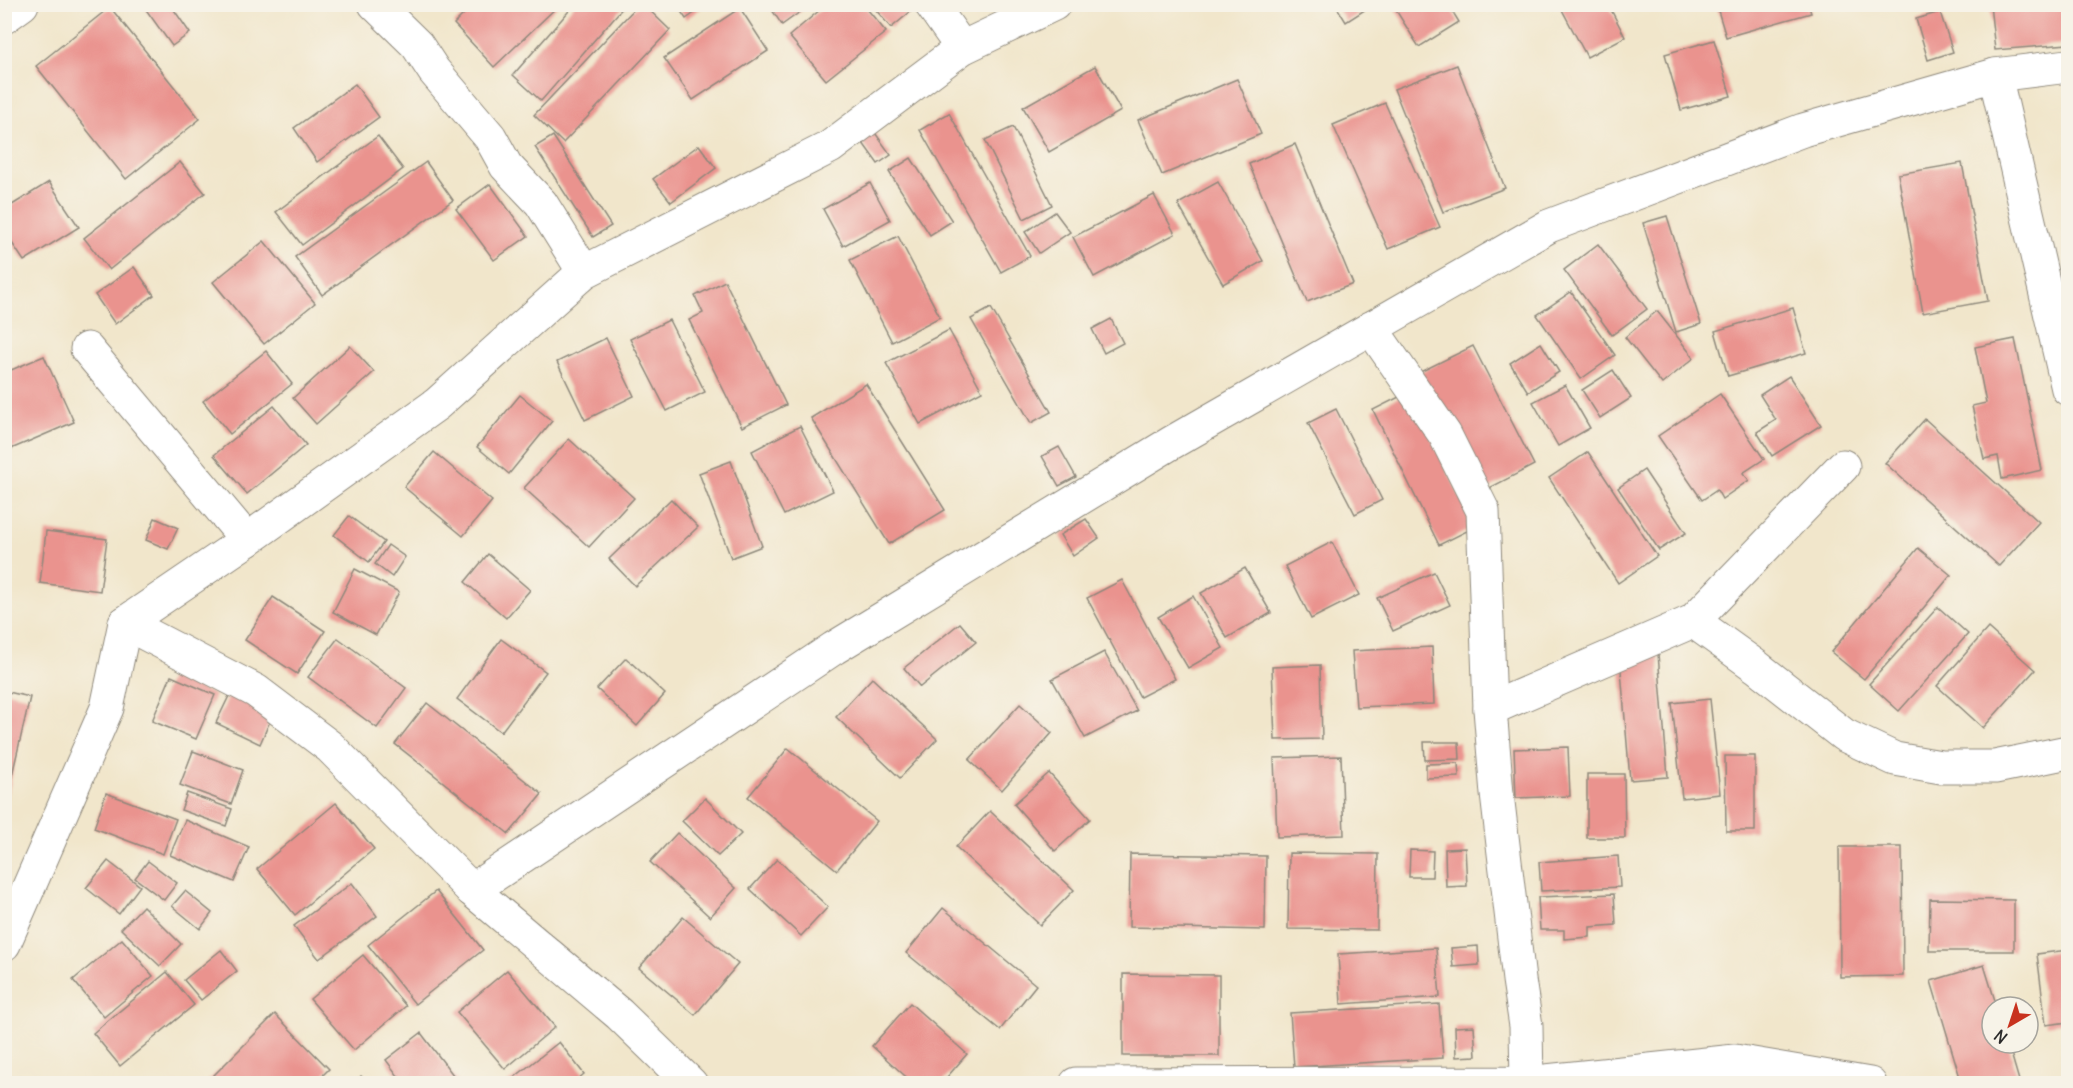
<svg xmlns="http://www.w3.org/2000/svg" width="2073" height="1088" viewBox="0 0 2073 1088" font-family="Delius,sans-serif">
	<rect width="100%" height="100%" fill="#f7f3e8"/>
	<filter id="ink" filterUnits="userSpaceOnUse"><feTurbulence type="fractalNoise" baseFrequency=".0167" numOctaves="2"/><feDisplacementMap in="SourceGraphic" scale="12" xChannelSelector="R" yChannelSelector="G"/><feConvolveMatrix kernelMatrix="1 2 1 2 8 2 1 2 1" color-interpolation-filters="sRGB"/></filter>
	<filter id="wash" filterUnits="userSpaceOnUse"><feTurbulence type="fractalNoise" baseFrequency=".008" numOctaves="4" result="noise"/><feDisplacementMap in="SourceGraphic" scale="24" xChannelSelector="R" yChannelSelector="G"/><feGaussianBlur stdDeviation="1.35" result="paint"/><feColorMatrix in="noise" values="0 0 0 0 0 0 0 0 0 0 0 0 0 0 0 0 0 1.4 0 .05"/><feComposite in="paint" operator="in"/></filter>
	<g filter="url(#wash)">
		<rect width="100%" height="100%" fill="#f1e6cb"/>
		<g id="blocks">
			<!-- building -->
			<g fill="#ea938e">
				<path d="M142,4H170L190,33L172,46Z"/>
				<path d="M474,4H560L494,67L454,24Z"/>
				<path d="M575,4H626L541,101L513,75Z"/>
				<path d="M639,4H643L670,30L563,143L534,115Z"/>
				<path d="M676,4H707L686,19Z"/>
				<path d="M768,4H811L782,25Z"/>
				<path d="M827,4H863L886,32L826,80L789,36Z"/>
				<path d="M871,4H914L916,7L891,28Z"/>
				<path d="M1335,4H1374L1346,22Z"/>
				<path d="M1392,4H1448L1459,22L1419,47Z"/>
				<path d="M1559,4H1608L1625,37L1587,57Z"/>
				<path d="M1716,4H1808L1811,13L1726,37Z"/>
				<path d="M2002,4H2068V44L1995,50L1990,5Z"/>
				<path d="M110,7L200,119L126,179L36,66Z"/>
				<path d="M740,8L768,51L693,100L664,58Z"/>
				<path d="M1940,12L1953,52L1928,60L1916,19Z"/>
				<path d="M1714,40L1731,96L1681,110L1665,54Z"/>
				<path d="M1457,65L1505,188L1443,212L1394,89Z"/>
				<path d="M1095,66L1121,111L1049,152L1023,107Z"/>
				<path d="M1237,79L1261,134L1162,175L1138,120Z"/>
				<path d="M355,84L379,117L317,162L294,128Z"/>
				<path d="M1385,103L1440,227L1388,249L1333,125Z"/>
				<path d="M949,113L1030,256L1001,272L920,130Z"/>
				<path d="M1013,127L1052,205L1024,219L985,140Z"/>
				<path d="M873,130L891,155L878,164L860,139Z"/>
				<path d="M378,136L403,169L302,245L276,212Z"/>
				<path d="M553,136L611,226L593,237L535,147Z"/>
				<path d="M1295,144L1353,284L1307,302L1249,164Z"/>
				<path d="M699,145L716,168L671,202L653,179Z"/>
				<path d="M911,158L952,221L930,235L889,172Z"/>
				<path d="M180,162L205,193L109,270L84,238Z"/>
				<path d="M426,162L453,200L322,295L295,257Z"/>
				<path d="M1962,163L1988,301L1923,313L1898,174Z"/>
				<path d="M49,182L79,227L24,261L4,231V210Z"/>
				<path d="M1218,182L1263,261L1223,284L1178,204Z"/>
				<path d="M870,183L890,220L843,246L823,209Z"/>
				<path d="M490,184L528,236L494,260L456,209Z"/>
				<path d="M1154,195L1175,234L1094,277L1073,237Z"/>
				<path d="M1055,212L1070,232L1039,253L1025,232Z"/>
				<path d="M1667,216L1701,324L1676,332L1643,223Z"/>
				<path d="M898,236L940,317L892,342L850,260Z"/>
				<path d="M264,241L315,303L264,344L213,282Z"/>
				<path d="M1598,244L1647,309L1612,335L1564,270Z"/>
				<path d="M134,267L154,295L115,324L95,295Z"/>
				<path d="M725,281L786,405L742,427L689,320L703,313L695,296Z"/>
				<path d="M1571,292L1615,355L1581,379L1537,315Z"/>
				<path d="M991,308L1051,412L1031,423L971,319Z"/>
				<path d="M1793,308L1806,353L1728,376L1715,331Z"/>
				<path d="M1657,311L1694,358L1662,384L1625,337Z"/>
				<path d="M1111,319L1123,343L1104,353L1092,329Z"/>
				<path d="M669,320L705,392L667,411L630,339Z"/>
				<path d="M949,330L982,391L920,424L886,363Z"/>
				<path d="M606,338L634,396L585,420L557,362Z"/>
				<path d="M2015,339L2042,470L2002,479L1998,456L1984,459L1972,406L1986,403L1975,347Z"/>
				<path d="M1541,343L1559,372L1528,392L1510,363Z"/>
				<path d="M350,346L374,372L316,424L293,398Z"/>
				<path d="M1473,346L1534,465L1480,493L1418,373Z"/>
				<path d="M266,351L292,384L230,434L203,401Z"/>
				<path d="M44,356L74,422L11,449L4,435V373Z"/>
				<path d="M1613,370L1631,398L1600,418L1582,390Z"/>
				<path d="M1789,376L1821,425L1772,456L1757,432L1776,420L1760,395Z"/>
				<path d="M866,384L945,510L889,544L811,418Z"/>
				<path d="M1565,385L1590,428L1558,446L1533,402Z"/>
				<path d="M1409,392L1475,527L1439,545L1373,410Z"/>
				<path d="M1720,394L1764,459L1743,473L1749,480L1722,499L1717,490L1702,500L1658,436Z"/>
				<path d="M520,395L552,421L509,474L477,447Z"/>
				<path d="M274,406L306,445L247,494L214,455Z"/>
				<path d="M1336,409L1382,500L1355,514L1308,423Z"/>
				<path d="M1925,419L2039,522L1999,566L1885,463Z"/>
				<path d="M800,426L833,491L784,515L752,451Z"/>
				<path d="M569,439L634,498L589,547L524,488Z"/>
				<path d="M1059,447L1076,477L1059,486L1042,456Z"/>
				<path d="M434,452L492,501L463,536L404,487Z"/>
				<path d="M1588,452L1657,556L1618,583L1549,478Z"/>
				<path d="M731,461L762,546L731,558L699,473Z"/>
				<path d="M1644,470L1686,533L1659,550L1618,488Z"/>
				<path d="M671,499L698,527L635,586L609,559Z"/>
				<path d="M349,516L384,542L369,562L334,535Z"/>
				<path d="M155,518L178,528L168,549L146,540Z"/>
				<path d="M1086,519L1099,538L1073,556L1060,535Z"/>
				<path d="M46,531L107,539L100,591L40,583Z"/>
				<path d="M1332,542L1359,595L1311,619L1285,566Z"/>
				<path d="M388,545L405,557L392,577L375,564Z"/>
				<path d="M1918,548L1951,575L1864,679L1831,652Z"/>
				<path d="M488,554L530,590L506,618L465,582Z"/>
				<path d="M1245,568L1271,613L1227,638L1201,593Z"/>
				<path d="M355,569L399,592L376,635L333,612Z"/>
				<path d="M1434,572L1450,605L1393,631L1377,598Z"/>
				<path d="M1122,580L1175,679L1140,697L1087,598Z"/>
				<path d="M1193,596L1223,648L1188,668L1158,617Z"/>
				<path d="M273,597L325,631L297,674L245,640Z"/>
				<path d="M1938,607L1968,634L1899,711L1869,684Z"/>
				<path d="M960,623L976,642L920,687L904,668Z"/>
				<path d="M1988,628L2035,670L1983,728L1937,686Z"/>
				<path d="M338,638L406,688L377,728L308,677Z"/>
				<path d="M501,639L546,672L501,732L457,699Z"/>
				<path d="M1432,647L1434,704L1356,707L1352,651Z"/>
				<path d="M1104,652L1137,711L1085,738L1052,679Z"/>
				<path d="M1658,654L1668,777L1630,780L1620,658Z"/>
				<path d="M626,658L665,694L637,726L597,689Z"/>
				<path d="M1320,665L1322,739L1275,740L1272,667Z"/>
				<path d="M171,676L215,695L196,739L152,721Z"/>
				<path d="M872,678L937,739L900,778L836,717Z"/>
				<path d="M4,691L30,697L5,806L4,805Z"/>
				<path d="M230,694L273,714L260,744L216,723Z"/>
				<path d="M1710,699L1720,794L1682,798L1672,703Z"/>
				<path d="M427,703L542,794L509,834L395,744Z"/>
				<path d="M1020,704L1052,733L1002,790L969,760Z"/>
				<path d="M1424,742H1459L1460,759L1425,760Z"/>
				<path d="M1568,747L1570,796L1516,798L1514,749Z"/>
				<path d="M788,748L877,821L837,870L748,797Z"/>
				<path d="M193,751L243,770L231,804L180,785Z"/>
				<path d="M1341,756L1344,835L1277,837L1274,758Z"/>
				<path d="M1725,756H1755V831H1726Z"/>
				<path d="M1458,763L1459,777L1426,778V764Z"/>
				<path d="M1049,773L1090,819L1055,851L1014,804Z"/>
				<path d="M1587,774H1624L1625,838H1587Z"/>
				<path d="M106,793L176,819L163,854L94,828Z"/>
				<path d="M187,793L232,809L226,826L181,810Z"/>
				<path d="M705,798L741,834L718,856L682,821Z"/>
				<path d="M336,803L374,849L295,915L257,869Z"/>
				<path d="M990,811L1074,890L1040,925L956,847Z"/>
				<path d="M185,820L249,847L234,882L170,855Z"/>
				<path d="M677,833L736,888L710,917L650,862Z"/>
				<path d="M1839,847H1902L1903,976L1840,977Z"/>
				<path d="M1465,848L1467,886L1446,887L1445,849Z"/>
				<path d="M1410,850L1433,851L1432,877H1409Z"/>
				<path d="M1289,853L1378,854L1377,930L1288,929Z"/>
				<path d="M1130,854L1266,856L1265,930L1129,927Z"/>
				<path d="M1618,856L1620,887L1541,891L1539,862Z"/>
				<path d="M777,859L828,907L801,936L750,889Z"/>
				<path d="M108,861L140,886L119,914L86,888Z"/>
				<path d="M148,861L177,883L164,900L135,878Z"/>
				<path d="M352,883L377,916L319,959L294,926Z"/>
				<path d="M185,891L212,913L200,929L172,906Z"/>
				<path d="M436,891L483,950L415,1004L368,945Z"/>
				<path d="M1614,894L1616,925L1590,927V937L1564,939V930H1540L1538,897Z"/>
				<path d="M1930,899L2014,900V951H1929Z"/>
				<path d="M143,906L181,944L160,966L121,929Z"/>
				<path d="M943,908L1036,985L1000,1030L906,953Z"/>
				<path d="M683,917L738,964L695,1015L639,968Z"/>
				<path d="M122,939L153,976L104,1017L73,980Z"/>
				<path d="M1478,946L1479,965L1453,967L1451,948Z"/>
				<path d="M1436,948L1440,997L1341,1004L1338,954Z"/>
				<path d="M221,950L237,971L201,1000L184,980Z"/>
				<path d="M2068,950V1022L2046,1025L2037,954Z"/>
				<path d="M363,955L406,1006L354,1050L310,999Z"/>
				<path d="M1984,965L1997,1007H1992V1043H2008L2020,1084H1962L1931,981Z"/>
				<path d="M507,970L555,1027L505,1069L457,1012Z"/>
				<path d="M167,972L194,1005L120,1066L93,1033Z"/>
				<path d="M1123,974L1219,975V1056H1123Z"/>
				<path d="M910,1003L967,1054L941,1084H914L872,1046Z"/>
				<path d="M1439,1004L1443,1058L1294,1067L1290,1013Z"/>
				<path d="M275,1014L329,1069L314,1084H205Z"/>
				<path d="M1474,1026L1476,1056L1456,1057L1455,1027Z"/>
				<path d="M421,1033L460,1084H404L386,1060Z"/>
				<path d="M559,1042L584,1074L572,1084H506Z"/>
				<path d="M361,1076L370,1084H354Z"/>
			</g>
		</g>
	</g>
	<g filter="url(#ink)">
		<use href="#blocks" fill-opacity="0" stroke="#8e887b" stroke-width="1.5"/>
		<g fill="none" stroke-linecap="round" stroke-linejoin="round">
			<defs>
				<g id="minor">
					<path d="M375,4L417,45L434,71L490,137L506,166L541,203L584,272"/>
					<path d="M931,4L962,48"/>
					<path d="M4,17L22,4"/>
					<path d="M1995,75L2068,389"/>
					<path d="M1371,328L1445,435L1483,511L1490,709L1497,794L1519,980L1526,1026L1527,1084"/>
					<path d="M87,349L247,540"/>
					<path d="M1693,621L1757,667L1844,735L1895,759L1941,767H1995L2068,752"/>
					<path d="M125,623L256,691L330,747L472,890L619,1014L691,1084"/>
					<path d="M1490,709L1693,621L1843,466"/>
					<path d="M472,890L834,648L1171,443L1549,226L1803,130L1995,75L2068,66"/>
					<path d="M4,944L107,708L125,623L247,540L437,404L584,272L830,147L962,48L1054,4"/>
					<path d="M1076,1084L1527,1083L1735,1061L1870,1084"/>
				</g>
			</defs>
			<!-- minor casing -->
			<use href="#minor" stroke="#8e887b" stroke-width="35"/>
			<!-- minor -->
			<use href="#minor" stroke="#fff" stroke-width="33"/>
		</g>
	</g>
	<!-- margin -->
	<rect width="2073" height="1088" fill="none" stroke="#f7f3e8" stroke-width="24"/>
	<!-- north arrow -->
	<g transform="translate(2010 1025) rotate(219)"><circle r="28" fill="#f7f3e8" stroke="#a5a39c" stroke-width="1.5"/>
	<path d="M0-4.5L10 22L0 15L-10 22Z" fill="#c8321e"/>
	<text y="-9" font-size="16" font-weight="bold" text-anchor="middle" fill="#2b2b2b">N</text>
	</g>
</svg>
